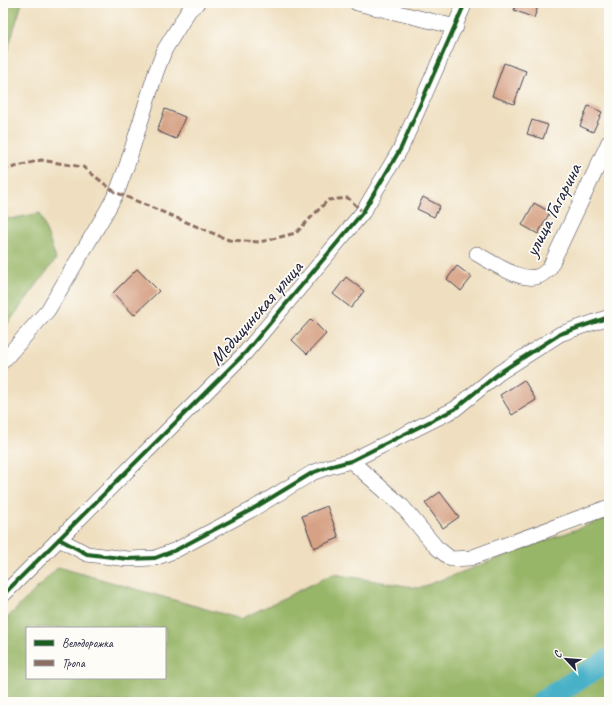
<svg xmlns="http://www.w3.org/2000/svg" width="612" height="705" viewBox="0 0 612 705" font-family="Caveat,sans-serif">
	<rect width="100%" height="100%" fill="#fdfcf7"/>
	<filter id="ink" filterUnits="userSpaceOnUse"><feTurbulence type="fractalNoise" baseFrequency=".025" numOctaves="2"/><feDisplacementMap in="SourceGraphic" scale="8" xChannelSelector="R" yChannelSelector="G"/><feConvolveMatrix kernelMatrix="1 2 1 2 8 2 1 2 1" color-interpolation-filters="sRGB"/></filter>
	<filter id="wash" filterUnits="userSpaceOnUse"><feTurbulence type="fractalNoise" baseFrequency=".012" numOctaves="4" result="noise"/><feDisplacementMap in="SourceGraphic" scale="16" xChannelSelector="R" yChannelSelector="G"/><feGaussianBlur stdDeviation="0.9" result="paint"/><feColorMatrix in="noise" values="0 0 0 0 0 0 0 0 0 0 0 0 0 0 0 0 0 1.4 0 .05"/><feComposite in="paint" operator="in"/></filter>
	<g filter="url(#wash)">
		<rect width="100%" height="100%" fill="#efdfc0"/>
		<!-- forest -->
		<g fill="#98b668" stroke="#5d6c52" fill-rule="evenodd">
			<path d="M3,3H22L3,65Z"/>
			<path d="M40,213L56,259L3,330V217L10,219Z"/>
			<path d="M609,517V702H3V622L58,567L241,619L333,574L419,588ZM27,628H165V678H27Z"/>
		</g>
		<g fill="none" stroke-linecap="round" stroke-linejoin="round">
			<!-- river -->
			<path stroke="#48b1c7" stroke-width="23" d="M542,702L609,660"/>
		</g>
		<g id="blocks">
			<!-- building -->
			<g fill="#d6a184">
				<path d="M517,3H539L534,18L514,10Z"/>
				<path d="M504,63L526,71L514,104L492,96Z"/>
				<path d="M588,106L602,112L593,132L580,126Z"/>
				<path d="M165,109L185,117L176,139L157,131Z"/>
				<path d="M532,120L548,125L543,139L527,134Z"/>
				<path d="M423,197L440,206L434,217L417,209Z"/>
				<path d="M534,203L550,212L538,234L522,225Z"/>
				<path d="M457,266L472,277L461,291L447,279Z"/>
				<path d="M137,269L159,291L134,315L113,293Z"/>
				<path d="M346,277L364,291L351,308L333,294Z"/>
				<path d="M311,319L326,334L307,354L292,340Z"/>
				<path d="M524,380L536,400L512,415L500,395Z"/>
				<path d="M440,492L459,517L443,528L425,503Z"/>
				<path d="M327,506L339,538L314,548L302,516Z"/>
			</g>
		</g>
	</g>
	<g filter="url(#ink)">
		<use href="#blocks" fill-opacity="0" stroke="#413e4f" stroke-width="1"/>
		<g fill="none" stroke-linecap="round" stroke-linejoin="round">
			<defs>
				<g id="minor">
					<path d="M357,3L456,27"/>
					<path d="M477,254C492,262 521,283 539,276C542,275 546,271 549,269L609,142"/>
					<path d="M3,361L48,310L105,214L117,192L127,165L156,72L165,49L189,10L197,3"/>
					<path d="M351,461L402,506L436,547L451,559L470,558L609,507"/>
					<path d="M59,539L87,554L128,559L155,558L176,550L251,510L312,473L328,467L351,461L455,409L499,373L560,334L609,317"/>
					<path d="M3,595L245,353L363,212L401,148L465,3"/>
				</g>
			</defs>
			<!-- minor casing -->
			<use href="#minor" stroke="#413e4f" stroke-width="16"/>
			<!-- minor -->
			<use href="#minor" stroke="#fff" stroke-width="15"/>
			<!-- quiet -->
			<path stroke="#8d6e63" stroke-width="3" stroke-dasharray="6 3" stroke-linecap="butt" d="M3,170L41,160L83,167L115,192L229,240L260,242L296,233L328,200L348,198L363,212"/>
			<defs>
				<g id="cycleway">
					<path d="M59,539L87,554L128,559L155,558L176,550L251,510L312,473L328,467L351,461L455,409L499,373L560,334L609,317"/>
					<path d="M3,595L245,353L363,212L401,148L465,3"/>
				</g>
			</defs>
			<!-- cycleway casing -->
			<use href="#cycleway" stroke="#fdfcf7" stroke-width="6"/>
			<!-- cycleway -->
			<use href="#cycleway" stroke="#1b5e20" stroke-width="4"/>
		</g>
	</g>
	<g text-anchor="middle" dominant-baseline="central" stroke-width="3.5" stroke-linejoin="round" paint-order="stroke">
		<!-- street labels -->
		<g font-size="20" fill="#22223b" stroke="#fdfcf7">
			<text transform="translate(553 210) rotate(-63)">улица Гагарина</text>
			<text transform="translate(256 313) rotate(-49)">Медицинская улица</text>
		</g>
	</g>
	<!-- margin -->
	<rect width="612" height="705" fill="none" stroke="#fdfcf7" stroke-width="16"/>
	<!-- legend -->
	<rect x="26" y="627" width="140" height="52" fill="#fdfcf7" stroke="#a5a5ac"/>
	<rect x="34" y="640" width="20" height="6" fill="#1b5e20" stroke="#a5a5ac"/>
	<text x="62" y="647" font-size="12" fill="#22223b">Велодорожка</text>
	<rect x="34" y="660" width="20" height="6" fill="#8d6e63" stroke="#a5a5ac"/>
	<text x="62" y="667" font-size="12" fill="#22223b">Тропа</text>
	<!-- north arrow -->
	<g transform="translate(566 659) rotate(296)" stroke="#fdfcf7" stroke-width="3" paint-order="stroke">
	<path d="M0-3L7 15L0 10L-7 15Z" fill="#22223b"/>
	<text y="-6" font-size="11" font-weight="bold" text-anchor="middle" fill="#22223b">С</text>
	</g>
</svg>
